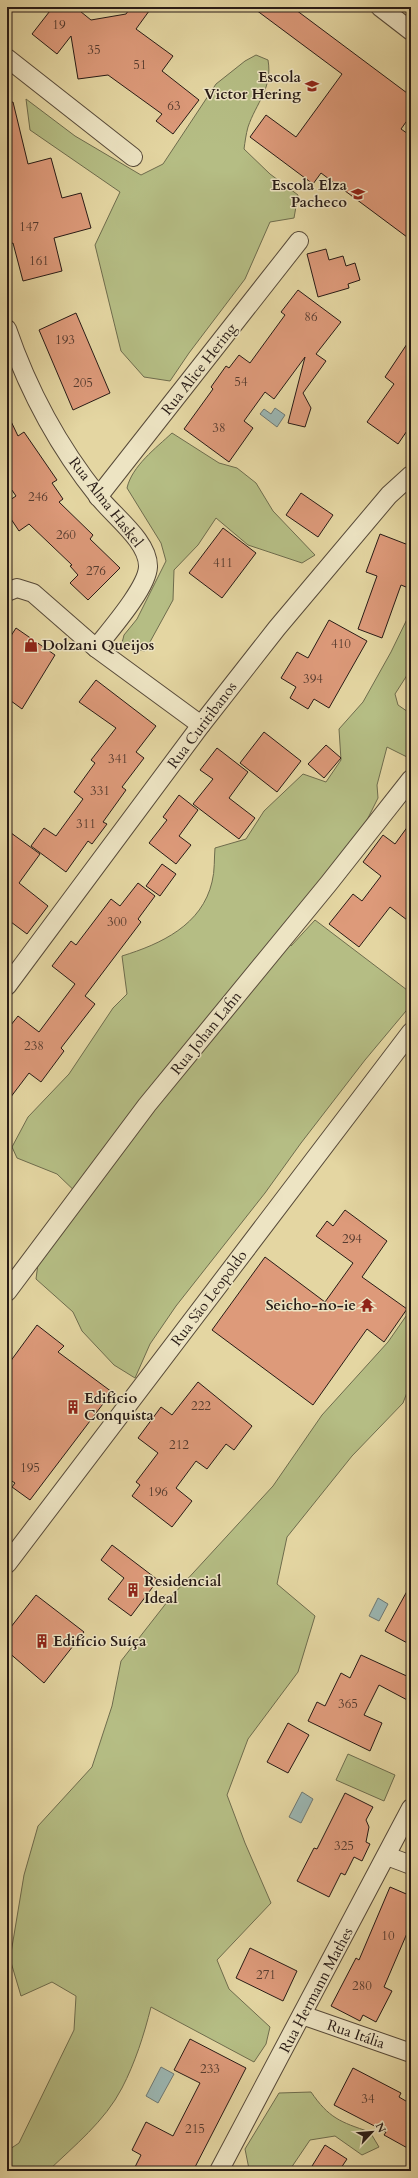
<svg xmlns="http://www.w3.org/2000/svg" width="418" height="2178" viewBox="0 0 418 2178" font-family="Cardo,serif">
	<rect width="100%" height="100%" fill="#e4d6a2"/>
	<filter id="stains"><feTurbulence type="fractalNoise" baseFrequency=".005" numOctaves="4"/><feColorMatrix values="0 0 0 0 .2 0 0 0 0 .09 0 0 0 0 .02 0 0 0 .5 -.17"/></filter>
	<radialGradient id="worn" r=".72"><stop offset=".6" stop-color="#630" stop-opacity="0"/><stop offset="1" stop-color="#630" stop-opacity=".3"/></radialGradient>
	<!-- green -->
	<g fill="#b5bd84" stroke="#6e6c4d">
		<path d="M256,55L268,60C273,88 256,103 248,127C246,134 245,142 244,149L270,174L298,195L294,218L270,222L245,279L189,353L170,381L144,377L121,351L95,245L120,192L30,130L26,99L75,136L141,175L163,164L216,84L245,61Z"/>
		<path d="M172,433L219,463L237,468L256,483L273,511L315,555L302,563L248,545L216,518L198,545L174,570L173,600L145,651L121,647L124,635L137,619L166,561L161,543L127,488C132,466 156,448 172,433Z"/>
		<path d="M411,611V669L395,694L398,705L411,714V759L387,747L377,785L378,798L360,834L286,924L291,946L315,920L411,993V1005L365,1060L301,1143L265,1193L176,1306L150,1344L135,1378L114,1365L82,1331L73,1312L36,1279L39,1256L82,1198L57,1174L17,1158L12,1147L28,1117L69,1074L113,1008L127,994L122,956C161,944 202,925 212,882C215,871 214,858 215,848L246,839L264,811L303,774L326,782L341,760L339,729L363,702L391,652Z"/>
		<path d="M411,1309V1382L403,1403L352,1456L287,1537L277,1584L315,1616L298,1672L248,1739L227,1795L245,1843L271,1903L217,1960L229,1989L270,2027L266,2044L254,2062L151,2007C144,2035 135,2063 122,2088C105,2121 74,2146 48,2171H7V2151L19,2143L74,2030L76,1996L52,1982L21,1996L10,1959L24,1875L38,1826L92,1767L112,1706L121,1661L171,1597L273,1486L322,1415L388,1342Z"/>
		<path d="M348,1754L395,1775L384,1801L336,1780Z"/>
		<path d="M311,2092C329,2118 340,2122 370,2132L379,2147L362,2155L335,2136L310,2140L289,2171H251L249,2169L245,2149L279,2093Z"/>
	</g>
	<!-- water -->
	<g fill="#9bb6b2" stroke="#6d7874">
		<path d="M275,408L285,415L277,427L260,414L264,409L271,414Z"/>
		<path d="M378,1598L388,1604L379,1621L369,1616Z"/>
		<path d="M302,1792L313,1799L301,1823L289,1817Z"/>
		<path d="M161,2067L174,2074L158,2103L146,2096Z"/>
	</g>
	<!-- building -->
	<g fill="#dd9a7a" stroke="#281b16">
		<path d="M53,7H75L91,20L126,14L131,7H152L136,29L173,56L162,71L199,100L173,134L156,121L162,114L108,75L78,79L71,36L57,54L32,34Z"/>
		<path d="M252,7H292L411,96V115L401,129L411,136V240L321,173L313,184L250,137L266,115L296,137L342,74Z"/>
		<path d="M13,102L28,164L51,158L62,198L81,193L91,228L54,238L62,271L23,281L13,243L7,245V103Z"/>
		<path d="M326,249L329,260L343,256L346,266L355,263L360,280L348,284L349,288L318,297L307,254Z"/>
		<path d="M298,290L341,322L316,354L326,361L303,393L311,408L305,427L288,423L305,357L274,399L265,392L244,421L253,428L229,462L184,429L213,389L211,387L226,366L229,368L239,355L250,363L285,315L281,312Z"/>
		<path d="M76,313L110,393L73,410L39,330Z"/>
		<path d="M411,338V425L398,444L367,422L394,384L385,377Z"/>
		<path d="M7,413L18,436L24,432L57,480L52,483L63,499L59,502L93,535L90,539L120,568L88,600L70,583L78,575L70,566L72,565L29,524L19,531L7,513V502L16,496L7,483Z"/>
		<path d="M301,493L333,515L318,537L286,515Z"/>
		<path d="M223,528L256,553L222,598L189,573Z"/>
		<path d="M380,534L411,546V589L401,585L382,638L358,629L377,576L366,572Z"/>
		<path d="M329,620L367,641L329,708L314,699L308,709L290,698L296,687L281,678L297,652L308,658Z"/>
		<path d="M16,628L55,655L22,709L7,698V642Z"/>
		<path d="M96,680L156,726L136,752L144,758L122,787L126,790L103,822L107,824L92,844L88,841L66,872L31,846L44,828L56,836L83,799L74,792L95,763L91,760L116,728L79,702Z"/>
		<path d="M264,732L301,761L277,792L240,763Z"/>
		<path d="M326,745L341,758L324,778L308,764Z"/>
		<path d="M217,748L248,772L229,798L255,818L239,839L193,804L213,779L200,770Z"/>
		<path d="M179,795L198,810L179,836L191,845L176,864L149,843L167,820L163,817Z"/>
		<path d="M411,822V923L390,907L359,947L329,924L353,894L362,901L381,876L363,862L383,835L395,844Z"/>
		<path d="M7,830L40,854L19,883L48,906L27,934L7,919Z"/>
		<path d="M162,864L176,874L160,896L146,886Z"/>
		<path d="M138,883L155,896L138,919L141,922L85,996L95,1004L61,1048L64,1051L41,1082L29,1073L7,1102V1030L18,1016L39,1032L75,984L52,966L71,941L76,945L111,899L120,906Z"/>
		<path d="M345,1210L387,1241L362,1277L407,1309L384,1342L367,1329L313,1405L212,1330L265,1257L325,1302L353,1263L316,1236L327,1221L333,1226Z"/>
		<path d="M37,1325L64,1346L58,1352L112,1392L30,1500L12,1487L15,1483L7,1478V1366Z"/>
		<path d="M198,1382L252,1426L234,1450L226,1444L207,1469L196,1461L176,1488L192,1501L172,1527L132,1496L140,1485L136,1482L158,1453L138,1438L161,1407L172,1415Z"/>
		<path d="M112,1545L158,1580L131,1616L108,1599L124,1578L101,1560Z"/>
		<path d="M411,1584V1645L385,1631Z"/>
		<path d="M36,1595L84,1632L44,1683L7,1651V1632Z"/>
		<path d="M361,1655L411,1678V1702L379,1685L364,1715L382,1723L370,1751L308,1721L317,1702L325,1706L341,1673L350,1678Z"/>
		<path d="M288,1723L309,1735L288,1773L267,1762Z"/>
		<path d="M345,1793L373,1807L366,1820L369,1827L366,1842L370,1844L362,1861L354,1857L345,1875L341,1873L329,1897L297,1881L314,1848L317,1849Z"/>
		<path d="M390,1887L411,1896V1924L384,1987L392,1991L376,2022L363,2015L360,2021L331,2006L356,1958L359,1960Z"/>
		<path d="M250,1948L297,1971L283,2001L236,1978Z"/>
		<path d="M190,2039L246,2068L193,2171H133L141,2155L132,2150L146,2122L173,2136L200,2083L174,2070Z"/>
		<path d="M353,2068L401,2093L399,2097L411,2104V2150L384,2135L386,2132L334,2105Z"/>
		<path d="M325,2145L347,2159L339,2171H309Z"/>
	</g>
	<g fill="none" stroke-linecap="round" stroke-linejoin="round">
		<defs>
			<g id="street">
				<path d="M380,7L411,31"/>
				<path d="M7,58L133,157"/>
				<path d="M7,329C28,390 58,446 98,496C112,515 149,541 148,567C147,588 110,630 96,648"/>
				<path d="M98,497L299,241"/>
				<path d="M7,592L17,588L33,593L96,648L201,725"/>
				<path d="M7,986L201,725L277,628L389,495L411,475"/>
				<path d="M7,1292L147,1105L329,883L411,779"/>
				<path d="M7,1564L411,1032"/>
				<path d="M387,1856L411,1865"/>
				<path d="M302,2015L411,2053"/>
				<path d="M219,2171L411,1808"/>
			</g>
		</defs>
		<!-- street casing -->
		<use href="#street" stroke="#574a39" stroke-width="20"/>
		<!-- street -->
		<use href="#street" stroke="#ede4c3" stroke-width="18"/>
	</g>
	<!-- icons -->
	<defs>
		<symbol id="school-bare" viewBox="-9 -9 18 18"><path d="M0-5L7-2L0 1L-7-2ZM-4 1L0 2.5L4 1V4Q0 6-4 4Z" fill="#8f2418" stroke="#ede4c3" stroke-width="2.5" paint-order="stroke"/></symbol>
		<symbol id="shop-bare" viewBox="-9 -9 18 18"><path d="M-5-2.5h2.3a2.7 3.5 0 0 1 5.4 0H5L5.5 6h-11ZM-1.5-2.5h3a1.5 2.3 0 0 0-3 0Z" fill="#8f2418" stroke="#ede4c3" stroke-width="2.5" paint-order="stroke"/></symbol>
		<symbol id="temple-bare" viewBox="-9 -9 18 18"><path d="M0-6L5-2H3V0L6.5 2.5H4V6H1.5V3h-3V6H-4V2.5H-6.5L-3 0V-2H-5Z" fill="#8f2418" stroke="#ede4c3" stroke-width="2.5" paint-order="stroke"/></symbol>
		<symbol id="building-bare" viewBox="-9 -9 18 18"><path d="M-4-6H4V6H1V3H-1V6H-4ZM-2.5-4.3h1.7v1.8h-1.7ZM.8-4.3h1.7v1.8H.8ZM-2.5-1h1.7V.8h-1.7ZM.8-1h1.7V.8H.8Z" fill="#8f2418" stroke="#ede4c3" stroke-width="2.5" paint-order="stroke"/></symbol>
	</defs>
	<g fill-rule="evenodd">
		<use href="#school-bare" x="302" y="76" width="20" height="20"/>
		<use href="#school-bare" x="348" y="184" width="20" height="20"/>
		<use href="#shop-bare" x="21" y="635" width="20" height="20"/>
		<use href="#temple-bare" x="357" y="1295" width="20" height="20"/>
		<use href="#building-bare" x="63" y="1397" width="20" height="20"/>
		<use href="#building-bare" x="123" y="1580" width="20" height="20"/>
		<use href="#building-bare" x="32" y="1631" width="20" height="20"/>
	</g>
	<g text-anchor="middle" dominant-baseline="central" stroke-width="3" stroke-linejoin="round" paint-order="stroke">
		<!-- number labels -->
		<g font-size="13" fill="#553b2f">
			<text x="59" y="25">19</text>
			<text x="94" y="50">35</text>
			<text x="140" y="65">51</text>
			<text x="174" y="106">63</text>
			<text x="29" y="227">147</text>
			<text x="39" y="261">161</text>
			<text x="311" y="317">86</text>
			<text x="65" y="340">193</text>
			<text x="241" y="382">54</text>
			<text x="83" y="383">205</text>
			<text x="219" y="428">38</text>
			<text x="38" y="497">246</text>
			<text x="66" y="535">260</text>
			<text x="223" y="563">411</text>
			<text x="96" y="571">276</text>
			<text x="341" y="644">410</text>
			<text x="313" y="679">394</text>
			<text x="118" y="759">341</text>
			<text x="100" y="791">331</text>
			<text x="86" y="824">311</text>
			<text x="117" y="922">300</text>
			<text x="34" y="1046">238</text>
			<text x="352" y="1239">294</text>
			<text x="201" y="1406">222</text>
			<text x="179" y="1445">212</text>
			<text x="30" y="1468">195</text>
			<text x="158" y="1492">196</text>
			<text x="348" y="1704">365</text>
			<text x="344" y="1846">325</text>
			<text x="388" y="1936">10</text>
			<text x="266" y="1975">271</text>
			<text x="362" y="1986">280</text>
			<text x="210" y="2069">233</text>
			<text x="368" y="2099">34</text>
			<text x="195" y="2129">215</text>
		</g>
		<!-- poi labels -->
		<g font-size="15" font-weight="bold" fill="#281b16" stroke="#ede4c3" text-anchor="start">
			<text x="301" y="77" text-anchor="end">Escola<tspan x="301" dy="17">Victor Hering</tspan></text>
			<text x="347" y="185" text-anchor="end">Escola Elza<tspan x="347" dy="17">Pacheco</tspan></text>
			<text x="42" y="645">Dolzani Queijos</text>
			<text x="356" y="1305" text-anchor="end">Seicho-no-ie</text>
			<text x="84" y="1398">Edifício<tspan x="84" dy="17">Conquista</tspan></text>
			<text x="144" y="1581">Residencial<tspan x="144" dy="17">Ideal</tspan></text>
			<text x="53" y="1641">Edifício Suíça</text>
		</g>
		<!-- street labels -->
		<g font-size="15" fill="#281b16" stroke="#ede4c3">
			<text transform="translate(199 369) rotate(-52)">Rua Alice Hering</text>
			<text transform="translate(106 502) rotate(52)">Rua Alma Haskel</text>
			<text transform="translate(202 725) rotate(-53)">Rua Curitibanos</text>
			<text transform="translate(206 1033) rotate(-51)">Rua Johan Lafin</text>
			<text transform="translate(209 1298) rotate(-53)">Rua São Leopoldo</text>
			<text transform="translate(316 1990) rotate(-62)">Rua Hermann Mathes</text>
			<text transform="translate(356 2034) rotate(19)">Rua Itália</text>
		</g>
	</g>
	<!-- margin -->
	<rect width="418" height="2178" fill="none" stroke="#e4d6a2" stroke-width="24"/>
	<rect x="8" y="8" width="402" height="2162" fill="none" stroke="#281b16" stroke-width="2"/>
	<rect x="12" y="12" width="394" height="2154" fill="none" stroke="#281b16"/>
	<!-- north arrow -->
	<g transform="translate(372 2132) rotate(64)" stroke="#ede4c3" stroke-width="3" paint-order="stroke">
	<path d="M0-3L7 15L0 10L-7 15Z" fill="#281b16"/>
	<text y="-6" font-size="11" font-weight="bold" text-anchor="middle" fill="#281b16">N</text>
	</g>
	<rect width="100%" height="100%" filter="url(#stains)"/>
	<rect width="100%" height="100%" fill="url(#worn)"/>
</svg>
